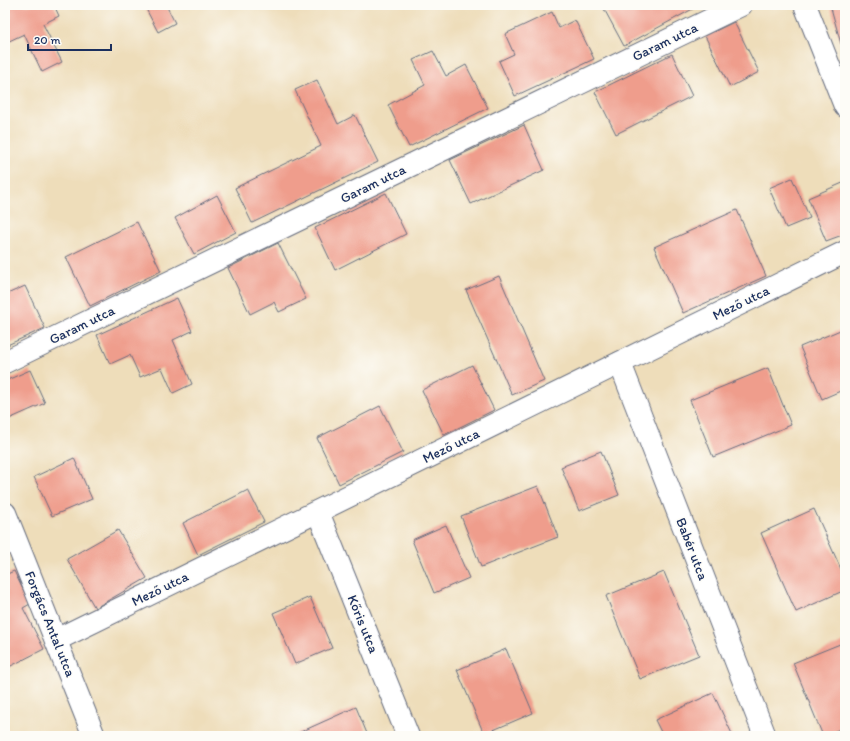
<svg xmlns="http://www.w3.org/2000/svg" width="850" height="741" viewBox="0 0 850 741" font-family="Itim,sans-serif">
	<rect width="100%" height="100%" fill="#fdfcf7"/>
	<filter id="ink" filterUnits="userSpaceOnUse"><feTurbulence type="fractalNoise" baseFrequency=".025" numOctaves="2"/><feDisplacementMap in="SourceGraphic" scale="8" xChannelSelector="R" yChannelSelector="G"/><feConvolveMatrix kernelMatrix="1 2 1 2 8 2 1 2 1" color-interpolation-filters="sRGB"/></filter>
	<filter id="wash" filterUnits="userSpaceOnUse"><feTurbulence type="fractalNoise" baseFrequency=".012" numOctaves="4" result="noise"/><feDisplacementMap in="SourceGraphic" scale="16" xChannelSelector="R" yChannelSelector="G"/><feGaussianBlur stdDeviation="0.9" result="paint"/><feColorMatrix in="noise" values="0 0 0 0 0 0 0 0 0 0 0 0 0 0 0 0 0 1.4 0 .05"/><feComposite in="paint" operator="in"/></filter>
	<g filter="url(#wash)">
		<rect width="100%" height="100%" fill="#eeddba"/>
		<g id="blocks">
			<!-- building -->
			<g fill="#ef9d8c">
				<path d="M5,5H54L59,16L43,24L62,62L42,72L24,34L5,43Z"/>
				<path d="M144,5H166L175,23L158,32Z"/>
				<path d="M607,5H700L624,46L603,7Z"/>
				<path d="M842,5H845V43L841,44L831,8Z"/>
				<path d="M552,12L559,28L575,20L594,59L515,96L499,61L514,54L505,34Z"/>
				<path d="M734,22L759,72L730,87L705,36Z"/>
				<path d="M433,51L446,76L466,65L488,108L409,147L388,105L425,85L413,60Z"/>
				<path d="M672,54L692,96L616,134L595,92Z"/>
				<path d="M317,80L338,124L355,115L378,162L252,223L235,188L321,146L295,90Z"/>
				<path d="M524,125L544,170L471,204L450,160Z"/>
				<path d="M792,178L810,218L786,228L769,188Z"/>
				<path d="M845,182V234L826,241L808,198Z"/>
				<path d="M386,193L406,234L335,270L315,228Z"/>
				<path d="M217,195L236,232L194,254L175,218Z"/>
				<path d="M737,210L766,276L683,313L654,247Z"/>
				<path d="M137,222L161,271L90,306L66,257Z"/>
				<path d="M278,243L306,299L279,312L274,302L250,314L228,268Z"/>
				<path d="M499,276L544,381L512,395L466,290Z"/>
				<path d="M25,286L45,328L5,346V295Z"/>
				<path d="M177,298L192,331L173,340L192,384L173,393L162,368L140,377L130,355L110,364L97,335Z"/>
				<path d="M845,328V389L822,399L800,347Z"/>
				<path d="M472,365L494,410L444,435L422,390Z"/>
				<path d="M768,368L791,425L713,457L690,400Z"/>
				<path d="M30,370L45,403L9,419L5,411V381Z"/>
				<path d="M380,406L403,452L339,484L317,438Z"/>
				<path d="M601,451L619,495L579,511L561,467Z"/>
				<path d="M74,458L92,499L52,516L34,477Z"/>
				<path d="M538,486L558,537L481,567L461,516Z"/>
				<path d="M248,490L264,522L198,555L183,523Z"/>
				<path d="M814,509L845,578V590L796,612L761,533Z"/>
				<path d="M446,525L469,578L434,593L412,540Z"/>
				<path d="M118,530L147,578L95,608L67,559Z"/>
				<path d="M14,571L30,604L23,608L44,649L5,669V575Z"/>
				<path d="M664,572L699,655L640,679L606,596Z"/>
				<path d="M310,597L332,648L295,664L273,613Z"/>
				<path d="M845,642V727L823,736L793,663Z"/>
				<path d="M506,649L533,713L484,734L457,670Z"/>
				<path d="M713,693L733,736H663L655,720Z"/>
				<path d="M356,707L368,736H297L296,734Z"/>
			</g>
		</g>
	</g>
	<g filter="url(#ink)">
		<use href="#blocks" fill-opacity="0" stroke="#656c7e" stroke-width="1"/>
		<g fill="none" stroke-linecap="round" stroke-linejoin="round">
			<defs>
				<g id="minor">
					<path d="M805,5L845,106"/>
					<path d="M5,362L741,5"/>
					<path d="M620,363L765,736"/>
					<path d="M318,512L408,736"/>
					<path d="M5,513L94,736"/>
					<path d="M56,640L845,252"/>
				</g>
			</defs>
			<!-- minor casing -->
			<use href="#minor" stroke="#656c7e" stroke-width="24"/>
			<!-- minor -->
			<use href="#minor" stroke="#fff" stroke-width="22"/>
		</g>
	</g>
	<g text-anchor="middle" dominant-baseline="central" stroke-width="3" stroke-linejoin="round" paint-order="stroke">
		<!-- street labels -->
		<g font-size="14" fill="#1b2f5e" stroke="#fdfcf7">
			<text transform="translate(665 42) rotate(-26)">Garam utca</text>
			<text transform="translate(373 184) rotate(-26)">Garam utca</text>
			<text transform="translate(741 303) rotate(-26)">Mező utca</text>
			<text transform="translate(82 325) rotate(-26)">Garam utca</text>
			<text transform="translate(451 446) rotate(-26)">Mező utca</text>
			<text transform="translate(692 549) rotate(69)">Babér utca</text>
			<text transform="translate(160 589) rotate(-26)">Mező utca</text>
			<text transform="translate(50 624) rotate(68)">Forgács Antal utca</text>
			<text transform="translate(363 624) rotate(68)">Kőris utca</text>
		</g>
	</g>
	<!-- margin -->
	<rect width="850" height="741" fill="none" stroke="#fdfcf7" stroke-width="20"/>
	<!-- scale -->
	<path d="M28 44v6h83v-6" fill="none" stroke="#1b2f5e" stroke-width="2"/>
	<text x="34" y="44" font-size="12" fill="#1b2f5e" stroke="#fdfcf7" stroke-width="3" paint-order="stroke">20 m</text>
</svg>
